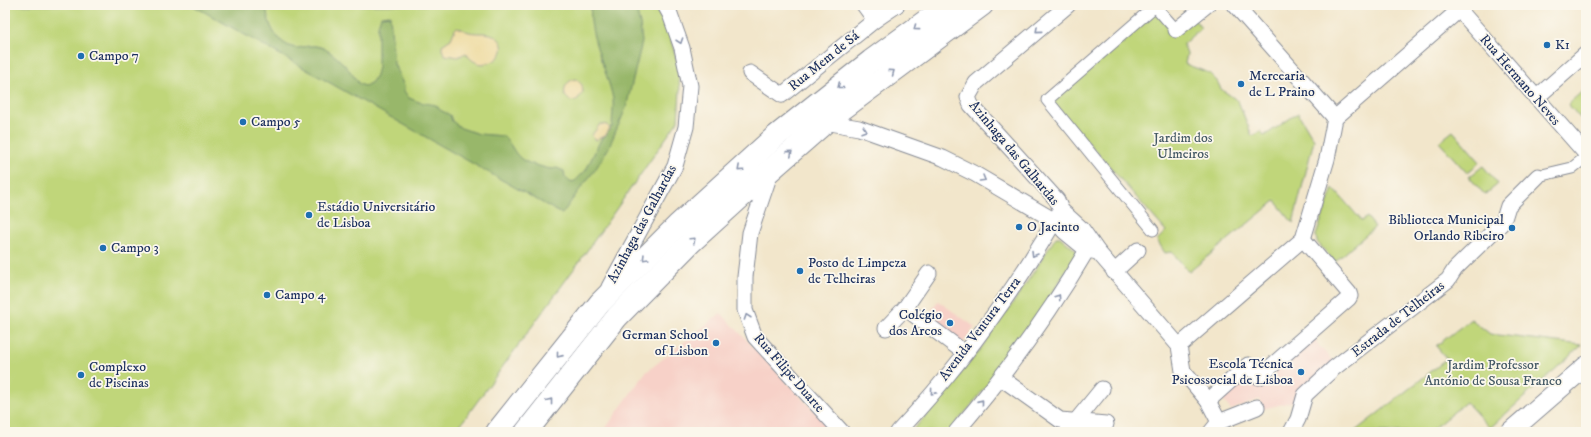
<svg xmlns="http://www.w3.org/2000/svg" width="1591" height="437" viewBox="0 0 1591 437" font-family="'IM FELL DW Pica',serif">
	<rect width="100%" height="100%" fill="#fbf7ec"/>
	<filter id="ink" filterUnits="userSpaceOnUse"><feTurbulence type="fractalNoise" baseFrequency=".025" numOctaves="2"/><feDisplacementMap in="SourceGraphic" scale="8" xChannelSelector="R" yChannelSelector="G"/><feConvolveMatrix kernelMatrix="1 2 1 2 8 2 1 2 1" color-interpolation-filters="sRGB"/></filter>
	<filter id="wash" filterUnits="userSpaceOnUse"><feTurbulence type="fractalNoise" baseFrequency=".012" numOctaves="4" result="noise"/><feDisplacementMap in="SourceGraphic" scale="16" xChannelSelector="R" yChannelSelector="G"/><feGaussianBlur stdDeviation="0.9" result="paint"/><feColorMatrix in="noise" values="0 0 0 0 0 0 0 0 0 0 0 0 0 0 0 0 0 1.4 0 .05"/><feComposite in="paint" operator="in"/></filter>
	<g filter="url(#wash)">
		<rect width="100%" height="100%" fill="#f2e6cb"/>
		<!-- built -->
		<g fill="#f7d1c8">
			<path d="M938,301L975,327L961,345L925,319Z"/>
			<path d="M721,313L834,432H603L645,373Z"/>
			<path d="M1314,337L1319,346L1336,364L1299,400L1263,409L1260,399L1231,410L1222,399L1241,383L1245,388L1254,381L1261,389L1276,376V370Z"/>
		</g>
		<!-- green -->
		<g fill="#c0d67a" stroke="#6e826c">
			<path d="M5,5H654L670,37L677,61L680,90L678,121L579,262L455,432H5Z"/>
			<path d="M1156,12L1171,30L1191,15L1201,28L1183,44L1187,54L1185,64L1209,73L1217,81L1221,89L1238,101L1252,136L1261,131L1264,136L1298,113L1314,140L1293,223L1275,201L1189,272L1172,252L1165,253L1157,240L1166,231L1052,101Z"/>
			<path d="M1586,88V125L1568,104Z"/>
			<path d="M1453,131L1480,162L1467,173L1439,142Z"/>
			<path d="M1483,166L1498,184L1485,195L1469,177Z"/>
			<path d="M1333,188L1362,221L1367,217L1375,227L1335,262L1317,242L1316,235Z"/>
			<path d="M1056,237H1060L1078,252L1029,330L970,407L948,432H911C945,395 977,355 1006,313C1024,288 1040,262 1056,237Z"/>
			<path d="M1471,319L1490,334L1582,345L1490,428L1466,402L1429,432H1354L1447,359L1436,346Z"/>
		</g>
		<!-- forest -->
		<path fill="#98b76a" stroke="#5a7364" d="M192,5H266C268,21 271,33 284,43C288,46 293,48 298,48C308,46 316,44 325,49C339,57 351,71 359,84L365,86L372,82L376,75L378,67V25L381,16L390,15L394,64L404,86V91L409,98L419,102L436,105L440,110L450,115L452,121L461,128L479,134L504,136C518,153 514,160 539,166C547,168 550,170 557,168L564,171L565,177L570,182L575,181L586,170L601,139L606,135L610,127H612C612,118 614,108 613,99C607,69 587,34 591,5H635L640,24L642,42L626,108L608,149L595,170L580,189L562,214Z"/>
		<!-- sand -->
		<g fill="#eeda9e" stroke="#84847e">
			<path d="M457,27C461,28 464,31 469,32C473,33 479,33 484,33C487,34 490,33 493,35C520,50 482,80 466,53L458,57L445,55L442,50V45L451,39L455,29Z"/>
			<path d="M576,79L582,85L583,92L577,100L570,101L565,96C563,88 567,80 576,79Z"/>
			<path d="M600,124L607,125L610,128L606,135L596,140L593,138L592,135Z"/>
		</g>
	</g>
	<g filter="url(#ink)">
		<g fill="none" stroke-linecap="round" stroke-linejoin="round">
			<defs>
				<g id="pedestrian">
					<path d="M1538,176L1572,168L1586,157"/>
					<path d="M1153,230L1047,100L1155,6L1176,30"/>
				</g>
				<g id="minor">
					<path d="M864,5L875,20"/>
					<path d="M1235,5L1335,118"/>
					<path d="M1455,5L1586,154"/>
					<path d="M1176,30L1207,5"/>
					<path d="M750,73L782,95L875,20L897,5"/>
					<path d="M1536,98L1586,54"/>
					<path d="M825,122L859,128L943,158L975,174L1055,221L1065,232L1087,250L1098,252L1179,346L1183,371L1208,401L1219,422"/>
					<path d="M771,171L750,233L745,277V310L755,337L842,432"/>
					<path d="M1061,210L1082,229L1098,252"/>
					<path d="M1114,272L1138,250"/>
					<path d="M609,287L675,166L686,127L690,86L682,48L670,14L665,5"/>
					<path d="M905,308L965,353"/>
					<path d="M886,328L905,308L929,273"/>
					<path d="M1179,346L1303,239L1327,159L1335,118L1459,10"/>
					<path d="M1001,378L1060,420L1106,424"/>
					<path d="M1208,401L1248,365L1259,377L1349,298L1350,296L1349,293L1303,239"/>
					<path d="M898,432C961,365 1015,290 1061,210L1057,200L971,105L968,97L976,83L1068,5"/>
					<path d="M956,432C1005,375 1049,315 1087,250"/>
					<path d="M1067,432L1102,389"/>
					<path d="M1211,432L1219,422L1257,407"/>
					<path d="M1291,432L1298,419L1305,395L1334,368L1448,280L1455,269L1503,222L1508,206L1538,176"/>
				</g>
				<path id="tertiary" d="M1510,432L1586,366"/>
				<g id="trunk">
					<path d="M497,432L600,303L677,226L775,137L871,61L948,5"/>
					<path d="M526,432L617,317L691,242L766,174L829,119L982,5"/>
				</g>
			</defs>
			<!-- pedestrian casing -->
			<use href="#pedestrian" stroke="#868a94" stroke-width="13"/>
			<!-- minor casing -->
			<use href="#minor" stroke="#868a94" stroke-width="17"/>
			<!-- tertiary casing -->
			<use href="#tertiary" stroke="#868a94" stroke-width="21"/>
			<!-- trunk casing -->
			<use href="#trunk" stroke="#868a94" stroke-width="24"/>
			<!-- pedestrian -->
			<use href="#pedestrian" stroke="#fff" stroke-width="11"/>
			<!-- minor -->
			<use href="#minor" stroke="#fff" stroke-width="15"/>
			<!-- tertiary -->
			<use href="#tertiary" stroke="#fff" stroke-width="19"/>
			<!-- trunk -->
			<use href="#trunk" stroke="#fff" stroke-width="22"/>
		</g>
		<!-- one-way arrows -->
		<defs><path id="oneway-chevron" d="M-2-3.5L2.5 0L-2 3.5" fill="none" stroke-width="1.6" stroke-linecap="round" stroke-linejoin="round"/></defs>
		<g stroke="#8d97ae">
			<use href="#oneway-chevron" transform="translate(916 28) rotate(144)"/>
			<use href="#oneway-chevron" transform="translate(1038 30) rotate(139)"/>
			<use href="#oneway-chevron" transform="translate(680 41) rotate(71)"/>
			<use href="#oneway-chevron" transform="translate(892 72) rotate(-37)"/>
			<use href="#oneway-chevron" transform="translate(840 86) rotate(141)"/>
			<use href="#oneway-chevron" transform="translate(864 130) rotate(18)"/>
			<use href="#oneway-chevron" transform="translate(790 153) rotate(-41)"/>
			<use href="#oneway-chevron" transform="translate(740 169) rotate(138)"/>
			<use href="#oneway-chevron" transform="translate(983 179) rotate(30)"/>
			<use href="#oneway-chevron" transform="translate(693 240) rotate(-43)"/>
			<use href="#oneway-chevron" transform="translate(1034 254) rotate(121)"/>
			<use href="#oneway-chevron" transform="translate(645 258) rotate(135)"/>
			<use href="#oneway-chevron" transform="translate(1058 297) rotate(-56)"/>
			<use href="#oneway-chevron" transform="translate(747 317) rotate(-109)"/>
			<use href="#oneway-chevron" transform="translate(559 355) rotate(129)"/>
			<use href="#oneway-chevron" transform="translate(933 392) rotate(130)"/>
			<use href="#oneway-chevron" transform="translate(550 401) rotate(-52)"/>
			<use href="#oneway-chevron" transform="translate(981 402) rotate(-51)"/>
		</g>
	</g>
	<!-- markers -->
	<g fill="#1f6fb2" stroke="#fbf7ec" stroke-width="1.5">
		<circle cx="1547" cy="45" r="4"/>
		<circle cx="81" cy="56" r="4"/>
		<circle cx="1241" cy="84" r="4"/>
		<circle cx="243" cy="122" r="4"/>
		<circle cx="309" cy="215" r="4"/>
		<circle cx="1019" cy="227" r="4"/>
		<circle cx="1512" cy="228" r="4"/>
		<circle cx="103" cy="248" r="4"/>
		<circle cx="800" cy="271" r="4"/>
		<circle cx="267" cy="295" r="4"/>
		<circle cx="950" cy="323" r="4"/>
		<circle cx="716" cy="343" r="4"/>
		<circle cx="1301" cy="372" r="4"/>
		<circle cx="81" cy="375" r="4"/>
	</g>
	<g text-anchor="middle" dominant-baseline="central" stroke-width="3.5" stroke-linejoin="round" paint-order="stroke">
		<!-- poi labels -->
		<g font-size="14" fill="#1b2f5e" stroke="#fbf7ec" text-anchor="start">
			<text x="1555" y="45">K1</text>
			<text x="89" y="56">Campo 7</text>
			<text x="1249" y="76">Mercearia<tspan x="1249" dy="16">de L Praino</tspan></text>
			<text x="251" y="122">Campo 5</text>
			<text x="317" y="207">Estádio Universitário<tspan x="317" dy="16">de Lisboa</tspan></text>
			<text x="1504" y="220" text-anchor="end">Biblioteca Municipal<tspan x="1504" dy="16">Orlando Ribeiro</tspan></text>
			<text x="1027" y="227">O Jacinto</text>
			<text x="111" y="248">Campo 3</text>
			<text x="808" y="263">Posto de Limpeza<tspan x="808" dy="16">de Telheiras</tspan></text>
			<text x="275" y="295">Campo 4</text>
			<text x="942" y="315" text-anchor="end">Colégio<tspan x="942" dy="16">dos Arcos</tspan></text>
			<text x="708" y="335" text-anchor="end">German School<tspan x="708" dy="16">of Lisbon</tspan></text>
			<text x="1293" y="364" text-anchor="end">Escola Técnica<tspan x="1293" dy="16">Psicossocial de Lisboa</tspan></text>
			<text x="89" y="367">Complexo<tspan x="89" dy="16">de Piscinas</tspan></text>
		</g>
		<!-- street labels -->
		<g font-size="14" fill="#1b2f5e" stroke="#fbf7ec">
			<text transform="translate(824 61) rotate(-39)">Rua Mem de Sá</text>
			<text transform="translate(1520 80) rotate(49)">Rua Hermano Neves</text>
			<text transform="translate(1014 153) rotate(50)">Azinhaga das Galhardas</text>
			<text transform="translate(642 224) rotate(-62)">Azinhaga das Galhardas</text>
			<text transform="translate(1398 319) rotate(-38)">Estrada de Telheiras</text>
			<text transform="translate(980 329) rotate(-53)">Avenida Ventura Terra</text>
			<text transform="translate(789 373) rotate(49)">Rua Filipe Duarte</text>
		</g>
		<!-- park labels -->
		<g font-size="14" fill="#445965" stroke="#fbf7ec">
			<text x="1183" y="138">Jardim dos<tspan x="1183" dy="16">Ulmeiros</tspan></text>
			<text x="1493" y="365">Jardim Professor<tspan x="1493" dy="16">António de Sousa Franco</tspan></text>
		</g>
	</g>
	<!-- margin -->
	<rect width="1591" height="437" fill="none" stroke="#fbf7ec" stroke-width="20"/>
</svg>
